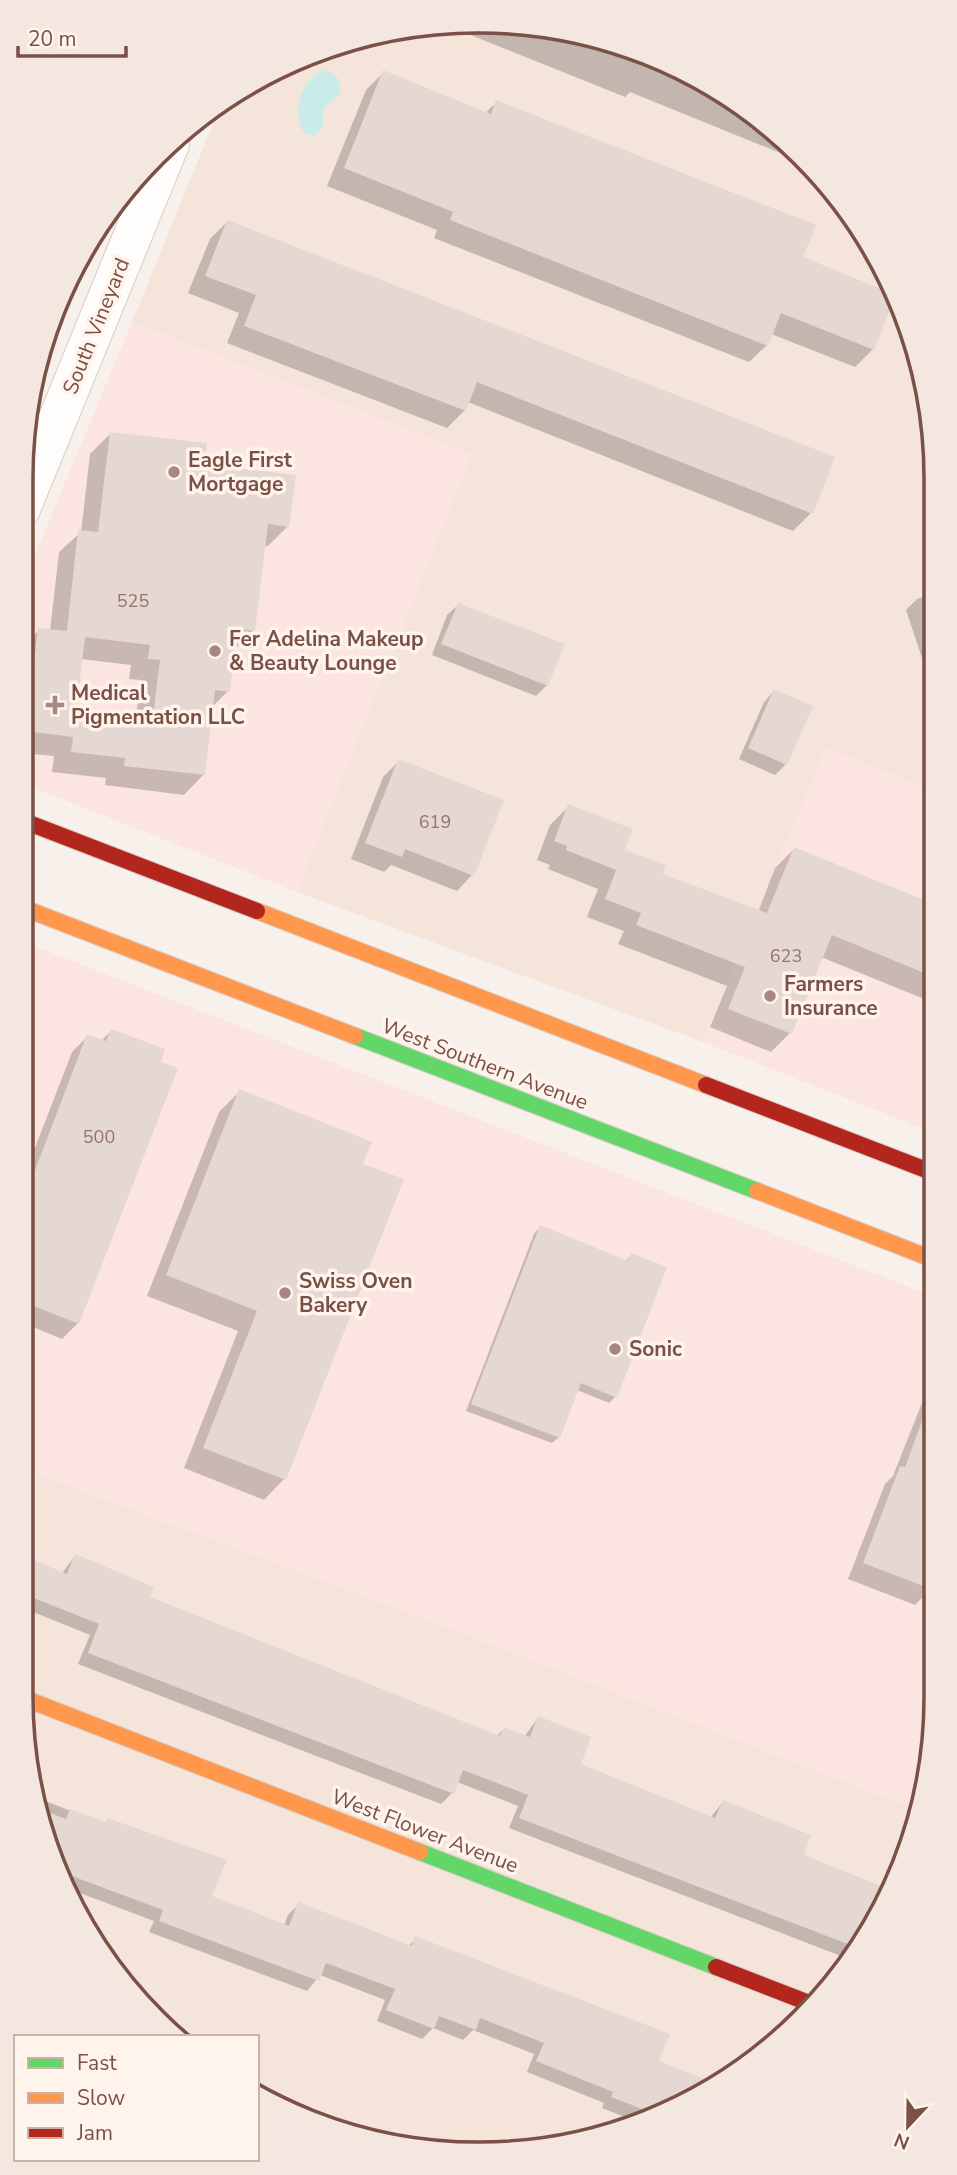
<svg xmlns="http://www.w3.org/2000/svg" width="957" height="2175" viewBox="0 0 957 2175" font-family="'Nunito Sans',sans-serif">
	<rect width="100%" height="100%" fill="#f8f0ea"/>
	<!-- residential -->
	<g fill="#f4e4da">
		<path d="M449,22L539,25L626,45L733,98L841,200L901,303L932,418L933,791L826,748L703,1042L297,892L471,454L132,322L222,102L277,68L360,36Z"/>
		<path d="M21,1468L457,1631L917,1810L912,1844L823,1998L707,2093L539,2150L390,2145L257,2096V2037H182L134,1998L45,1844L21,1696Z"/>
	</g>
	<!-- commercial -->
	<g fill="#fce5e0">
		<path d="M107,215L35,394L45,331L83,249Z"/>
		<path d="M132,322L472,454L297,892L21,783V588Z"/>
		<path d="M826,748L933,791L934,1133L703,1042Z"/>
		<path d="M21,941L935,1297L936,1696L917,1810L457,1631L21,1468Z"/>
	</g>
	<!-- water -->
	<path fill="#caece9" d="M325,70C339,75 341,80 340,95L324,107L322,128L314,136L303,132C292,110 300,79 325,70Z"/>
	<!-- shadow -->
	<g fill="#0003" fill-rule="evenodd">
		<path d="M449,22L539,25L626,45L733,98L800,161L630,92L625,97L441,23Z"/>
		<path d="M384,72L485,113L497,102L801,258L873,349L855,367L771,334L767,345L749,362L434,238L437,230L327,186L366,90Z"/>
		<path d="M227,222L811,513L793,531L468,402L465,410L447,428L227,343L239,313L188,293L210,239Z"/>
		<path d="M110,434L202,466L288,526L268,546H263L254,630L234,650L228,691L211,708L204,774L184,795L105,785L106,778L52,772L54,756L21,753V648L39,630L50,631L59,552L81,532L90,454ZM81,659L131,665L129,679L141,680L135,722L74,715Z"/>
		<path d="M933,594V675L928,676L906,610L917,599Z"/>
		<path d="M458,605L547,685L536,696L432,655L447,615Z"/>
		<path d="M774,691L786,764L775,775L739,759L764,702Z"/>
		<path d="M399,761L472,875L457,891L391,865L384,872L351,859L383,777Z"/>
		<path d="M569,806L623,851L661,875L758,912L775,868L794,849L934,906V1003L821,957L790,1033L771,1052L710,1027L727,986L618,944L624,931L587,917L598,889L548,869L550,865L537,860L550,825Z"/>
		<path d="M111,1031L158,1063L78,1323L62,1339L33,1327L21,1358V1184L72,1052L88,1036L101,1041Z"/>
		<path d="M239,1092L361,1165L401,1180L284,1479L264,1500L184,1468L238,1331L147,1296L219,1112Z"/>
		<path d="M540,1227L625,1262L631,1255L615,1397L609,1403L577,1390L559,1437L552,1443L466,1411L534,1234Z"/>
		<path d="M935,1370L936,1596L928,1592L915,1605L848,1579L885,1484L893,1476Z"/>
		<path d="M75,1556L147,1598L497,1736L504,1729L524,1737L538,1718L579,1765L710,1818L723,1802L801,1856L885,1889L846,1958L509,1828L518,1806L457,1782L452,1793L441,1804L78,1664L90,1635L26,1609L21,1622V1557L62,1573Z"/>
		<path d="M38,1798L104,1824L108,1820L210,1897L284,1926L288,1915L299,1904L408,1946L416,1939L657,2062L716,2086L707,2093L630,2119L602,2108L604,2103L527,2072L534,2054L473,2030L463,2040L433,2028L422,2039L377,2021L385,2000L320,1975L307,1991L149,1932L154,1921L72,1890L45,1844Z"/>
		<path d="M257,2085L396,2145L257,2096Z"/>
	</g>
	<!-- building -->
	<g fill="#e5d7d1" fill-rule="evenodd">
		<path d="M383,70L491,114L496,100L816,225L803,257L896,295L874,350L781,313L768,346L450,220L453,212L344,168Z"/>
		<path d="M227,220L835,457L813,514L477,382L466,411L244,326L256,295L205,276Z"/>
		<path d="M110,432L207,443L204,464L296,475L289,527L268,524L255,631L237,629L230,692L215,690L205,775L124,766L125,758L71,752L73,737L26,731L38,628L67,631L78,530L98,532ZM85,637L150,645L148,659L160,660L152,723L76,713Z"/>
		<path d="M458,603L565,644L548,686L441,644Z"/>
		<path d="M774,689L813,706L787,765L748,748Z"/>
		<path d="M398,759L504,800L474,876L405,849L402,857L365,843Z"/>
		<path d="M568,804L633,829L625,850L666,865L663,874L767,913L794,847L934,904V977L832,935L792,1034L728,1009L745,967L636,925L641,913L605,899L616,870L566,850L567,846L554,841Z"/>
		<path d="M111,1029L165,1049L161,1062L178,1068L79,1324L21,1301V1207L87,1034L106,1041Z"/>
		<path d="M239,1089L372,1142L363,1164L404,1179L286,1480L203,1448L257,1311L166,1275Z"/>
		<path d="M540,1225L628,1261L631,1253L667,1267L617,1398L581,1383L560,1438L471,1404Z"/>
		<path d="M932,1394L935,1395L936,1591L863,1563L900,1466L905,1467Z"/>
		<path d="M75,1554L154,1587L150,1597L500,1736L504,1727L530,1737L538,1716L591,1737L581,1764L715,1818L723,1800L811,1835L804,1855L886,1888L853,1946L519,1818L528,1795L463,1770L454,1794L88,1653L99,1624L21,1593V1555L67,1574Z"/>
		<path d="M40,1809L66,1819L70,1809L106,1822L107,1818L227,1860L212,1896L289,1926L298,1902L412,1946L415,1936L670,2034L659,2061L717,2084L707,2093L650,2112L611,2097L613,2092L536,2061L544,2043L480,2018L476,2030L439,2016L434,2029L386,2010L395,1989L326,1963L319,1981L159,1921L163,1910L61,1872L45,1844Z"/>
	</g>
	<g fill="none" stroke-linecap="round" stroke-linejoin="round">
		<defs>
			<path id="street" d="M21,509L170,144"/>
			<g id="fast">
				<path d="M355,1036L757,1191"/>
				<path d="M420,1852L716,1967"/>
			</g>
			<g id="slow">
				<path d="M21,907L355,1036"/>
				<path d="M257,911L706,1085"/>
				<path d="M757,1191L935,1260"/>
				<path d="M21,1697L420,1852"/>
			</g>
			<g id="jam">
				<path d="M21,820L257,911"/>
				<path d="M706,1085L934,1173"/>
				<path d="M716,1967L814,2005"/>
			</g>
		</defs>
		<!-- street casing -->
		<use href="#street" stroke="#d7ccc6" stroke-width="40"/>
		<!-- fast casing -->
		<use href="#fast" stroke="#d8cbc6" stroke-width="18"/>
		<!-- slow casing -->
		<use href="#slow" stroke="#d8cbc6" stroke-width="18"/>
		<!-- jam casing -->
		<use href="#jam" stroke="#d8cbc6" stroke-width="18"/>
		<!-- street -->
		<use href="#street" stroke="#fefdfc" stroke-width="38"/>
		<!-- fast -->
		<use href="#fast" stroke="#63d668" stroke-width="16"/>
		<!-- slow -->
		<use href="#slow" stroke="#ff974d" stroke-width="16"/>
		<!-- jam -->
		<use href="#jam" stroke="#b3261e" stroke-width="16"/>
	</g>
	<!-- markers -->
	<g fill="#a68880" stroke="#fff4ec" stroke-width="2.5">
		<circle cx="174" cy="472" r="7"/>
		<circle cx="215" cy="651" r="7"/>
		<path d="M51.5 694.5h7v7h7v7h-7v7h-7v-7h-7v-7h7z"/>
		<circle cx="770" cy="996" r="7"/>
		<circle cx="285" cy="1293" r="7"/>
		<circle cx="615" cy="1349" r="7"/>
	</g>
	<g text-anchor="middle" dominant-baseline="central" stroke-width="7" stroke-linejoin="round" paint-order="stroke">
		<!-- number labels -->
		<g font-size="18" fill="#96746c">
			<text x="133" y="601">525</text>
			<text x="435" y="822">619</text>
			<text x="786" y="956">623</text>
			<text x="99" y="1137">500</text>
		</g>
		<!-- street labels -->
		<g font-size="21" fill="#7a5047" stroke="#fff4ec">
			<text transform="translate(96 326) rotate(-68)">South Vineyard</text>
			<text transform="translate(485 1064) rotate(21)">West Southern Avenue</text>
			<text transform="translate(425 1831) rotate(21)">West Flower Avenue</text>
		</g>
		<!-- poi labels -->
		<g font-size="21" font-weight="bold" fill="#7a5047" stroke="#fff4ec" text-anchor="start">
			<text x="188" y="460">Eagle First<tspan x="188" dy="24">Mortgage</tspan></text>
			<text x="229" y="639">Fer Adelina Makeup<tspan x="229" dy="24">&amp; Beauty Lounge</tspan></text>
			<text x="71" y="693">Medical<tspan x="71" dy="24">Pigmentation LLC</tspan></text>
			<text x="784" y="984">Farmers<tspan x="784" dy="24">Insurance</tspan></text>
			<text x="299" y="1281">Swiss Oven<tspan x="299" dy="24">Bakery</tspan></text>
			<text x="629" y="1349">Sonic</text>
		</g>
	</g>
	<!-- crop -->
	<path d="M0 0H957V2175H0ZM478 33H479A445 445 0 0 1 924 478V1697A445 445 0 0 1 479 2142H478A445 445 0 0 1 33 1697V478A445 445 0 0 1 478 33Z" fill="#f4e7df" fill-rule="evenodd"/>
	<path fill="none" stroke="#7a5047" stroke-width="3.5" d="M478 33H479A445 445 0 0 1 924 478V1697A445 445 0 0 1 479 2142H478A445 445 0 0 1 33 1697V478A445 445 0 0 1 478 33Z"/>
	<!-- legend -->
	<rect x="14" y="2035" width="245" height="126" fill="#fff4ec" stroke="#cab2aa" stroke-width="2"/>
	<rect x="28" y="2058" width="35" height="10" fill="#63d668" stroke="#cab2aa" stroke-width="2"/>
	<text x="77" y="2070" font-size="21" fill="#7a5047">Fast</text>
	<rect x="28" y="2093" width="35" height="10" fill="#ff974d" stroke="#cab2aa" stroke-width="2"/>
	<text x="77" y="2105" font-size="21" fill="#7a5047">Slow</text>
	<rect x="28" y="2128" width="35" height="10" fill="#b3261e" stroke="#cab2aa" stroke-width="2"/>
	<text x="77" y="2140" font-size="21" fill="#7a5047">Jam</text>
	<!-- north arrow -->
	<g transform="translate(908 2126) rotate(202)" stroke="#fff4ec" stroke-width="5" paint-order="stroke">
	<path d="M0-5L12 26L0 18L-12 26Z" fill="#7a5047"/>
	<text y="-10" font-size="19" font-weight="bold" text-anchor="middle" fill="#7a5047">N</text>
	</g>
	<!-- scale -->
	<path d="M18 46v10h108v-10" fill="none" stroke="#7a5047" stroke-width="3.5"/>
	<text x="28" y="46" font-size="21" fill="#7a5047" stroke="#fff4ec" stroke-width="5" paint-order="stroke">20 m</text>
</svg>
